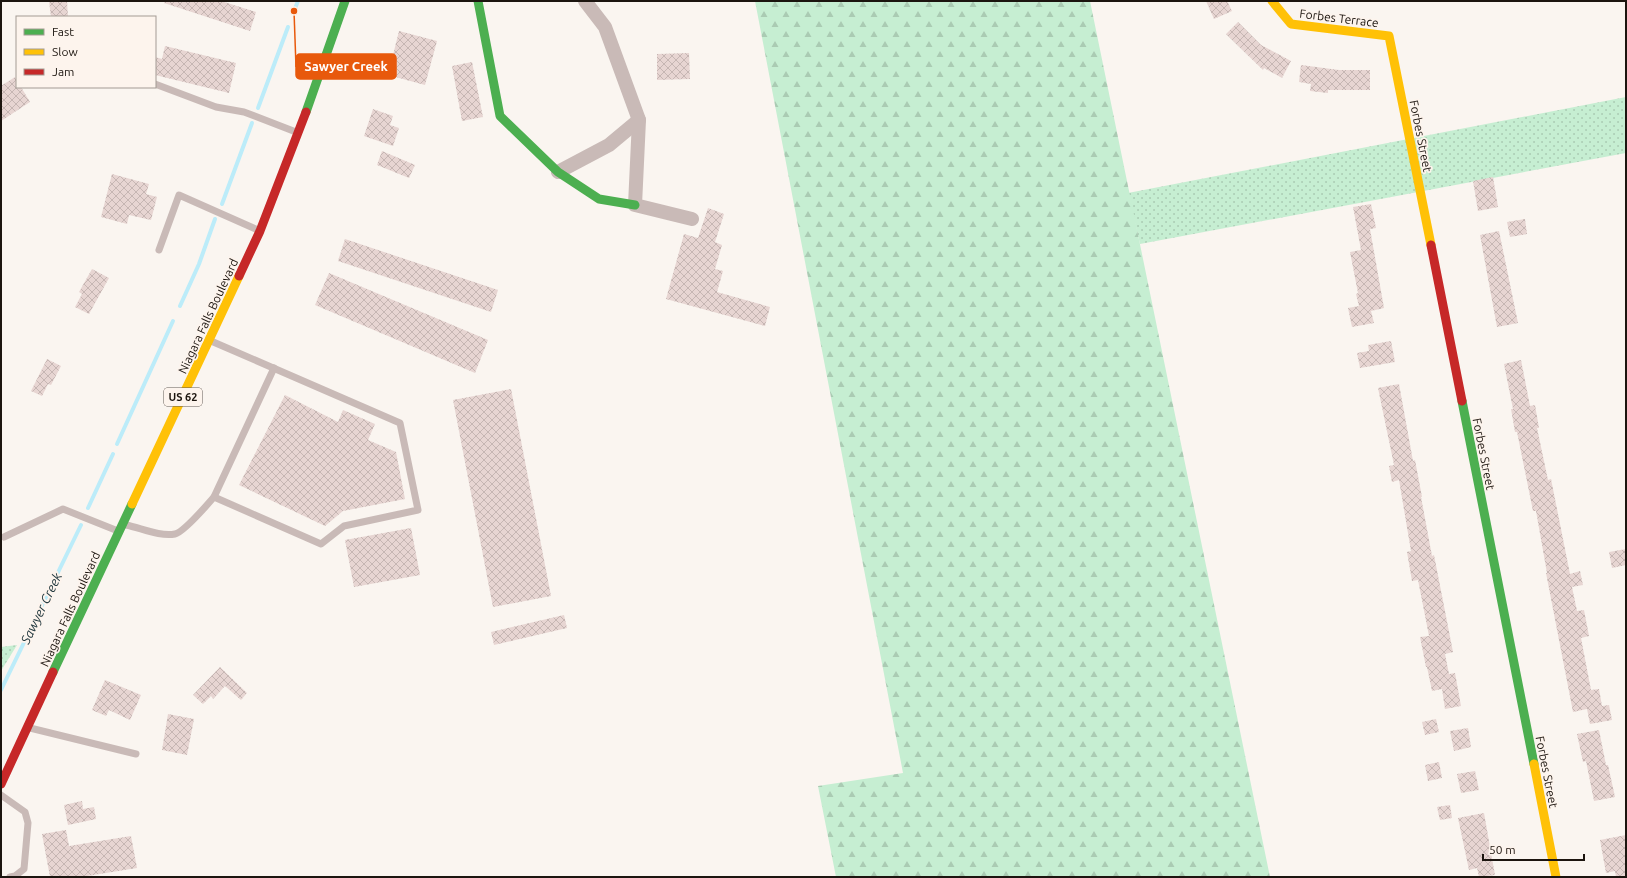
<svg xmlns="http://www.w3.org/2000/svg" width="1627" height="878" viewBox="0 0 1627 878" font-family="Ubuntu,sans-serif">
	<defs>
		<pattern id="green-dots" width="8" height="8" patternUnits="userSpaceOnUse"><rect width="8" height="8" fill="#c6eed2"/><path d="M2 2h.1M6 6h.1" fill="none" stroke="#aacbb3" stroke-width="1.8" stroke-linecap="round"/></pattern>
		<pattern id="forest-firs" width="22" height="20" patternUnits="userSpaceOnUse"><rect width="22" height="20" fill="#c6eed2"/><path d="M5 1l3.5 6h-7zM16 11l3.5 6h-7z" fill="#aacbb3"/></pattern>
		<pattern id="building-cross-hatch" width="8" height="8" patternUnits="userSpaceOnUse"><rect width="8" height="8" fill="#e7d5d2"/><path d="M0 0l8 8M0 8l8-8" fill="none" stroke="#c6b6b3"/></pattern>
	</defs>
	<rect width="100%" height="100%" fill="#faf5f0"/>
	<!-- green -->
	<g fill="url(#green-dots)">
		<path d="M1626,97V153L1140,244L1128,193Z"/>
		<path d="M17,645L1,671V647Z"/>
	</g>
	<!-- forest -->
	<path fill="url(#forest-firs)" d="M755,1H1090L1270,877H836L818,786L903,773Z"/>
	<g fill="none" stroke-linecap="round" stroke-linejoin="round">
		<!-- stream -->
		<g stroke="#bcecf9" stroke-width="4">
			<path d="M294,11L298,1"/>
			<path d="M258,108L288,27"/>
			<path d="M222,204L252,123"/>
			<path d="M180,306L199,264L215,219"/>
			<path d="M117,444L173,321"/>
			<path d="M88,508L113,454"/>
			<path d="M1,690L81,525"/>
		</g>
	</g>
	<!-- building -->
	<g fill="url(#building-cross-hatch)">
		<path d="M49,1H67L68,17H51Z"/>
		<path d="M165,1H221L256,12L250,31L164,3Z"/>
		<path d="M1206,1H1227L1232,11L1214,19Z"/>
		<path d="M1238,22L1261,45L1291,61L1282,78L1264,68L1263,70L1226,34Z"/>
		<path d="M399,31L437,41L425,85L388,75Z"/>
		<path d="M165,46L236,63L229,93L155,75V57L162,59Z"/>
		<path d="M689,53L690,79L657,80V54Z"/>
		<path d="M472,62L483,117L462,121L452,66Z"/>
		<path d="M1301,65L1339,70H1370V90H1328V93L1310,91L1311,84L1299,82Z"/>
		<path d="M15,77L17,81V87H21L30,102L1,121V86Z"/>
		<path d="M373,109L393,116L390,125L399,128L393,146L364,136Z"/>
		<path d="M382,151L415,165L409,178L377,165Z"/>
		<path d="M112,174L149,184L146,194L157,197L151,220L129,215L127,224L101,217Z"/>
		<path d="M1493,177L1498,207L1478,211L1473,181Z"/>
		<path d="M1371,204L1376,228L1370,229L1384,308L1371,311L1374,323L1352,327L1348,308L1359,306L1356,294L1358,293L1350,252L1361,250L1353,207Z"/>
		<path d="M708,208L724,214L715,242L722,245L715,269L723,271L717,292L770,307L765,326L666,299L684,234L698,238Z"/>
		<path d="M1525,219L1527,234L1510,237L1507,222Z"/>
		<path d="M1499,231L1518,323L1497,327L1480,235Z"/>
		<path d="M345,239L498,290L491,312L338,261Z"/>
		<path d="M92,269L109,278L89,314L75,307L82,294L79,292Z"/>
		<path d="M329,273L488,340L475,373L315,305Z"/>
		<path d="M1391,341L1395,362L1360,368L1357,353L1369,351L1368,345Z"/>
		<path d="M47,359L61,366L51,385L48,384L42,396L31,391Z"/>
		<path d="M1521,360L1530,406L1535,405L1539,428H1537L1548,480L1551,479L1570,574L1580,571L1583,585L1572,587L1577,611L1584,610L1589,636L1581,638L1591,690L1599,689L1602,706L1609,705L1612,720L1590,724L1587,709L1573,712L1546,573H1547L1536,511H1533L1517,432H1515L1511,409H1513L1504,364Z"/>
		<path d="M1399,384L1413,461L1415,460L1422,497H1421L1432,556L1434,555L1453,652L1445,654L1449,674L1455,673L1461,706L1445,709L1442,689L1432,691L1427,667H1426L1420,637L1429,636L1418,580L1412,581L1407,552L1411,551L1399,480L1392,482L1389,466L1394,465L1378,388Z"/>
		<path d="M511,389L551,596L493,607L453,400Z"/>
		<path d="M285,395L338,422L343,410L375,424L368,440L396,452L405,499L343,511L325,526L239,485Z"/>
		<path d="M411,528L420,575L354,587L345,540Z"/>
		<path d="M1626,549V565L1612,568L1609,552Z"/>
		<path d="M564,615L567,628L494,645L491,632Z"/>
		<path d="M220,667L247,693L241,700L225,686L213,699L211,696L203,704L193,695Z"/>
		<path d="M105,680L141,695L130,720L109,710L106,716L92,710Z"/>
		<path d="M168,714L194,719L187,755L162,750Z"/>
		<path d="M1436,719L1439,732L1425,735L1422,722Z"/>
		<path d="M1468,728L1471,747L1454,751L1450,731Z"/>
		<path d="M1599,730L1606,765H1608L1615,797L1594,801L1586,761L1583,762L1577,734Z"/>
		<path d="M1439,762L1442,778L1428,781L1425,765Z"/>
		<path d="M1475,771L1479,790L1461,793L1457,774Z"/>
		<path d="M82,801L83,809L94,807L96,819L68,825L64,805Z"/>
		<path d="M1450,805L1452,818L1440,820L1437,807Z"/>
		<path d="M1484,813L1495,875L1479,877L1477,868L1469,870L1458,818Z"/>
		<path d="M66,830L69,846L131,836L137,868L81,877H50L42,834Z"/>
		<path d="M1626,835V877H1616L1615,871L1606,873L1600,840Z"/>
	</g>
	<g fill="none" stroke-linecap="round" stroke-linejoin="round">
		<!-- lane -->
		<g stroke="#c9bab7" stroke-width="7">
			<path d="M155,84L216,107L244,112L296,132"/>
			<path d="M159,250L179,195L258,230"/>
			<path d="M214,497L274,368"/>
			<path d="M126,525C141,528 160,537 175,534C184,532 207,505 214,497L321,544L344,526L418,510L400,423L211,341"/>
			<path d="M4,537L63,509L118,531"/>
			<path d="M30,728L136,754"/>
			<path d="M1,795L25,812L28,823L24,869L15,876L10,877"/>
		</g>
		<!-- street -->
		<g stroke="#c9bab7" stroke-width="14">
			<path d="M585,1L605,27L639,120L635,205L692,219"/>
			<path d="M558,172L609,145L639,120"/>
		</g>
		<!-- fast -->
		<g stroke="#4caf50" stroke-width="9">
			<path d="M478,1L500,116L558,172L599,199L635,205"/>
			<path d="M306,112L345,1"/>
			<path d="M1462,401L1534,764"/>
			<path d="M53,672L132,504"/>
		</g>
		<!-- slow -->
		<g stroke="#ffc107" stroke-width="9">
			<path d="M1272,1L1291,24L1389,36L1431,245"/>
			<path d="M132,504L239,276"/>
			<path d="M1534,764L1556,877"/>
		</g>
		<!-- jam -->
		<g stroke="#c62828" stroke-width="9">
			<path d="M1431,245L1462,401"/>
			<path d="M239,276L260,231L306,112"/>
			<path d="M1,784L53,672"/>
		</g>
	</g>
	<g text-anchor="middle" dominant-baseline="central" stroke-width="3.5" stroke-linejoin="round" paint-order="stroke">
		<!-- shield labels -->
		<rect fill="#fdf4ed" stroke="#605852" stroke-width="1" x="164" y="388" width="38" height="18" rx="3"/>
		<g font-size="11" font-weight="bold" fill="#1c150f">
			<text x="183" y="397">US 62</text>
		</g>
		<!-- street labels -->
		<g font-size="12" fill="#1c150f" stroke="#fdf4ed">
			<text transform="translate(1339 18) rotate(7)">Forbes Terrace</text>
			<text transform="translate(1421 136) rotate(79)">Forbes Street</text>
			<text transform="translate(208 316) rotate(-65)">Niagara Falls Boulevard</text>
			<text transform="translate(1484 454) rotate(79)">Forbes Street</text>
			<text transform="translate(70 609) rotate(-65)">Niagara Falls Boulevard</text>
			<text transform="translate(1547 772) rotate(79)">Forbes Street</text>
		</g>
		<!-- water labels -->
		<g font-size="13" font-style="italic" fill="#22393f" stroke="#fdf4ed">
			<text transform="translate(41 608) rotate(-64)">Sawyer Creek</text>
		</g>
	</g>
	<!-- callouts -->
	<path fill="none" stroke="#e8590c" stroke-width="1.5" d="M294 11L296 67"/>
	<circle fill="#e8590c" stroke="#fdf4ed" stroke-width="1.5" cx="294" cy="11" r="4"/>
	<rect fill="#e8590c" stroke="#e8590c" stroke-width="1.5" x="296" y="54" width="100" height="25" rx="4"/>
	<g font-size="13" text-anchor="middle" font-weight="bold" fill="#fff">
		<text x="346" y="71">Sawyer Creek</text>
	</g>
	<!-- border -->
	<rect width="1627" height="878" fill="none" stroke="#1c150f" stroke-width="4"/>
	<!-- legend -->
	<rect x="16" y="16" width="140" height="72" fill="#fdf4ed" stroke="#a39b94"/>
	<rect x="24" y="29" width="20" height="6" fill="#4caf50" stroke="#a39b94"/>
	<text x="52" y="36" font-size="12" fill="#1c150f">Fast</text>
	<rect x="24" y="49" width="20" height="6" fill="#ffc107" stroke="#a39b94"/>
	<text x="52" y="56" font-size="12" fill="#1c150f">Slow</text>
	<rect x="24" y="69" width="20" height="6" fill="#c62828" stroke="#a39b94"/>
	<text x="52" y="76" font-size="12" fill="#1c150f">Jam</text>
	<!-- scale -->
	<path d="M1483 854v6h101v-6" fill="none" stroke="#1c150f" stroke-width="2"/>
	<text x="1489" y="854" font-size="12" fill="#1c150f" stroke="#fdf4ed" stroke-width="3" paint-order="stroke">50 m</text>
</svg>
